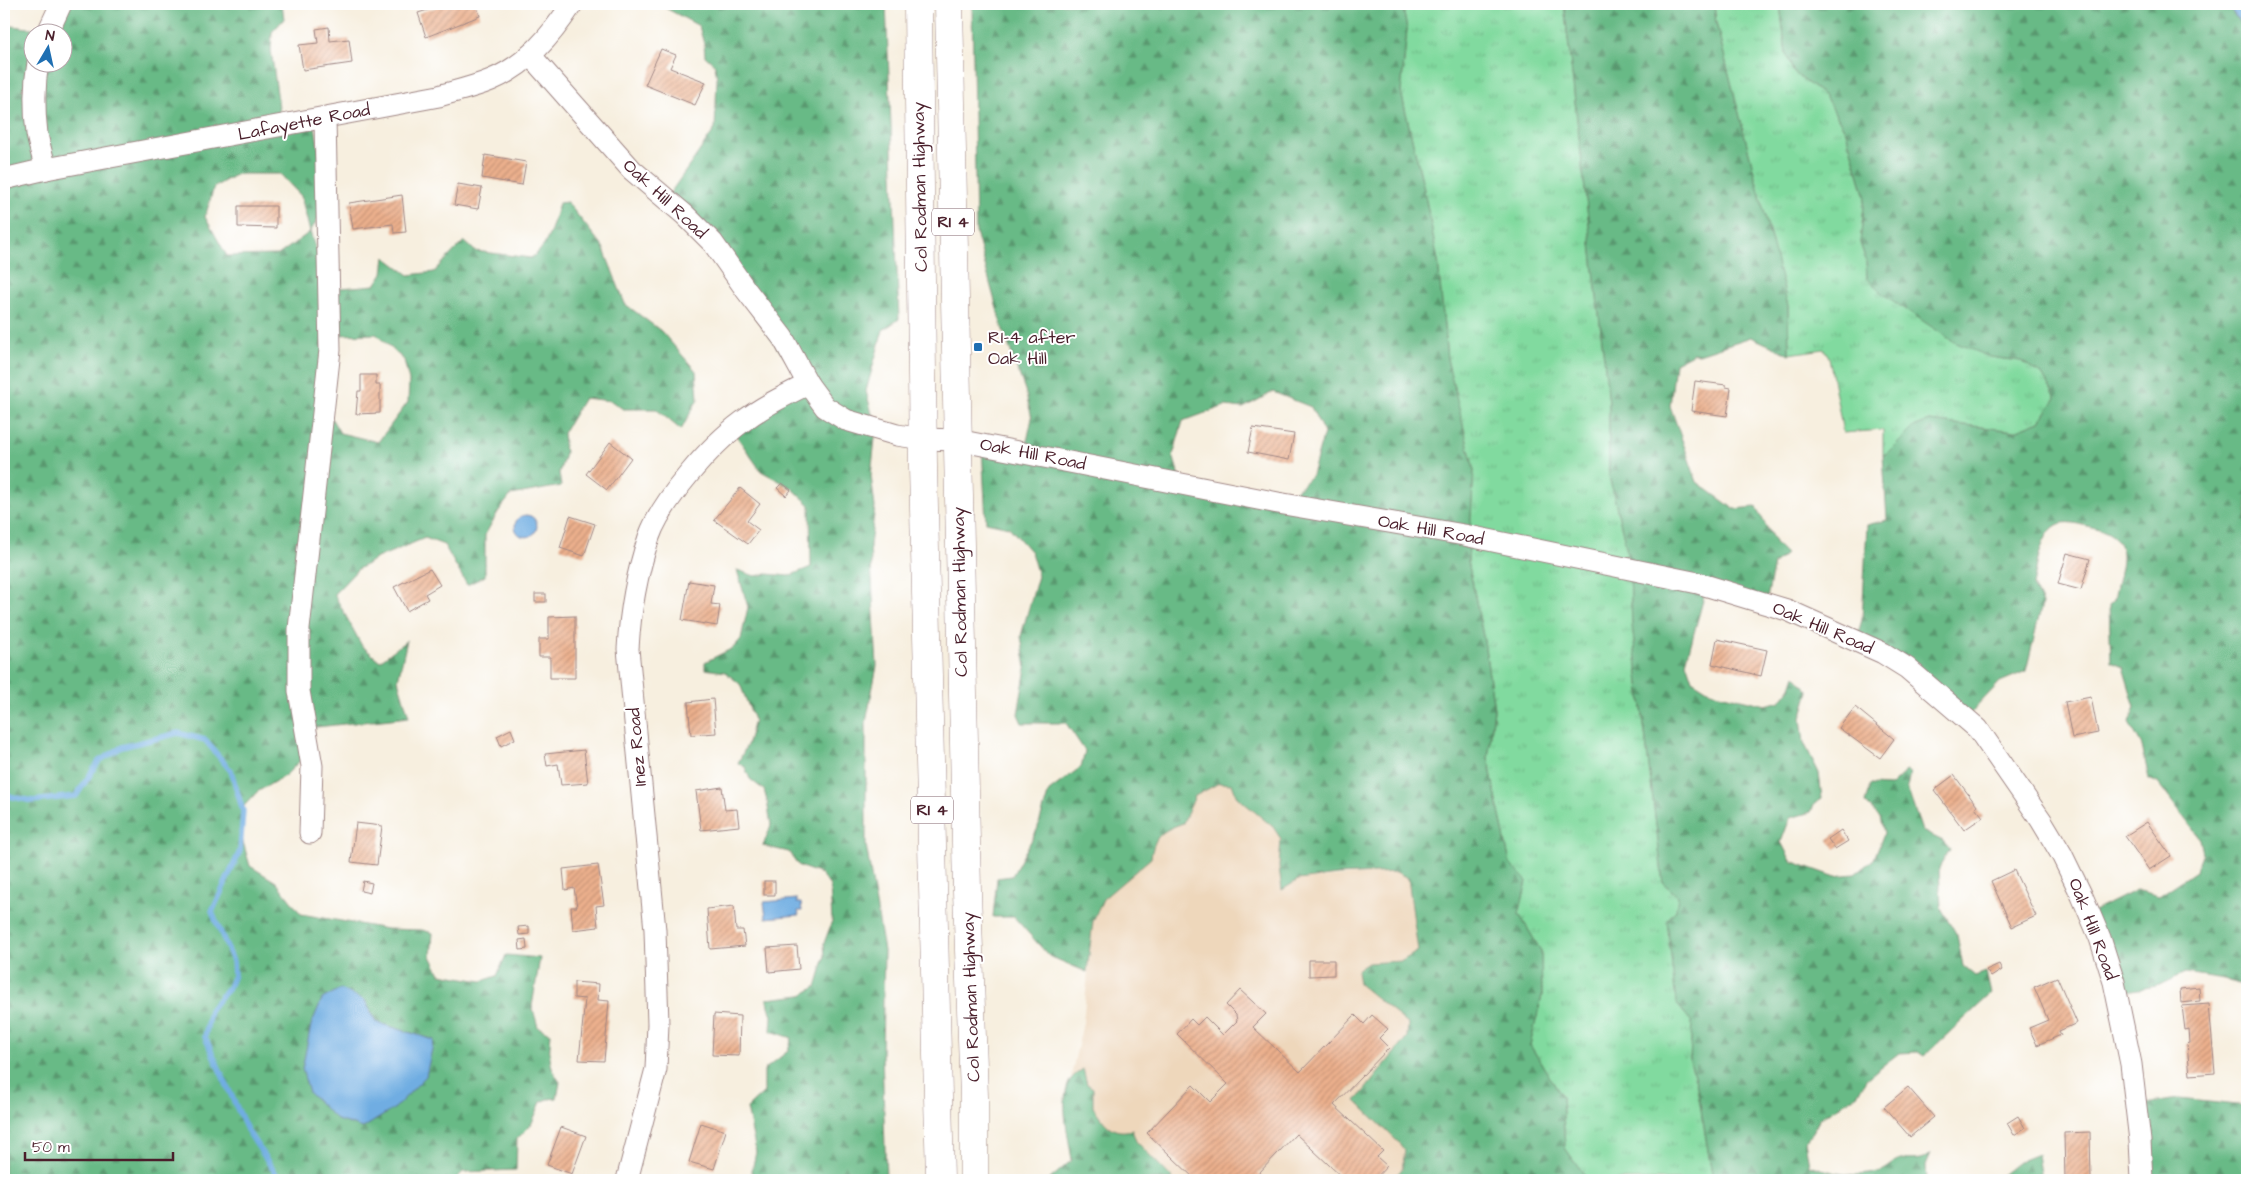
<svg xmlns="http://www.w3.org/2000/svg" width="2251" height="1184" viewBox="0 0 2251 1184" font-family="'Architects Daughter',sans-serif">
	<defs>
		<pattern id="grass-tufts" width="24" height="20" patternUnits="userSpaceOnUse" patternTransform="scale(1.25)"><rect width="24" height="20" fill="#81da9f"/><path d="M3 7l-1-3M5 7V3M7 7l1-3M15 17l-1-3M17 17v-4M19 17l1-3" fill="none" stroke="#71bb89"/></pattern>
		<pattern id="forest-firs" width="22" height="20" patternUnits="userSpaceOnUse" patternTransform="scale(1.25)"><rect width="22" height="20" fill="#68ba86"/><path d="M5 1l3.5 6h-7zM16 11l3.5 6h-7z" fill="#58976e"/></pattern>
		<pattern id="building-hatch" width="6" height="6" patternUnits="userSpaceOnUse" patternTransform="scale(1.25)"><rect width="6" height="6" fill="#ecb08d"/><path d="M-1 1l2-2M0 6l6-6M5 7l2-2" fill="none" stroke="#c18f73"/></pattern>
	</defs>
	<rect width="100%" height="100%" fill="#fff"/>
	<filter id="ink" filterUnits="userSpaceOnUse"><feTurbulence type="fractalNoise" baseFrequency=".02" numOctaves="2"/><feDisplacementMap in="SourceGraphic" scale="10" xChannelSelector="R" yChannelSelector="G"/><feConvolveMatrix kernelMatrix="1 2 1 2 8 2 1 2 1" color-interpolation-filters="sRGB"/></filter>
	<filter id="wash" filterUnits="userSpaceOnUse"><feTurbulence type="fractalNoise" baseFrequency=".0096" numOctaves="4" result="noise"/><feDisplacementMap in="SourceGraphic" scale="20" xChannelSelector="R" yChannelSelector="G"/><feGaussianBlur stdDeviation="1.12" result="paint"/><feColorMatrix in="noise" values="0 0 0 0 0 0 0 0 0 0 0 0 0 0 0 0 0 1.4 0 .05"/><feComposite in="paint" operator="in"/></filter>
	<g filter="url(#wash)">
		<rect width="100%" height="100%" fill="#f7efdf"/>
		<!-- built -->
		<path fill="#eed7bb" d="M1219,783L1232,784L1237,797L1274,827L1282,839L1279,867L1298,880L1396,872L1408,878L1418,951L1402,961L1368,963L1389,1007L1408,1024L1407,1037L1389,1061L1399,1143L1405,1151L1402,1169L1392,1180H1174L1136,1141L1132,1130L1121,1133L1109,1128L1093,1107V1088L1087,1084L1083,1069L1072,1077L1071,1076L1083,1023L1093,921L1103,899L1151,858L1153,844L1164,830L1183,823L1195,796Z"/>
		<!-- grass -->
		<g fill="url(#grass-tufts)" stroke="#667c65">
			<path d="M1402,4H1564L1609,403V476L1626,546L1630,573L1632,625L1663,883L1678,895L1676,1003L1692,1022L1690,1062L1697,1086L1713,1180H1585V1176L1565,1148L1562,1097L1530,1045L1542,996L1541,951L1519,914L1527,881L1510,864L1488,758L1494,709L1484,641L1468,561L1474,470L1447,359L1438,261L1423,185L1401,92L1407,29Z"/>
			<path d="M1714,4H1780L1786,54L1794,73L1825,96L1846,132L1865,197L1860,243L1866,260L1867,278L1990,357L2021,361L2042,374L2056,398L2040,421L2015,431L1929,421L1914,427L1888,453L1883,455V430L1843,433L1829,357L1824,349L1789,354L1788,306L1716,23Z"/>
		</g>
		<!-- forest -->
		<g fill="url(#forest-firs)" stroke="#596c58" fill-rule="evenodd">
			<path d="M59,4H282L284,19L272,32L271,50L281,122L314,119L327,204L310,232L330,289L375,285L383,273L385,257L409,275L434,272L464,241L475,251L531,258C550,245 552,225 559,203L567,202L603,247L625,304L661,331L696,371L698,399L681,430L656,409H623L611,401L584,398L563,433L565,454L559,473L561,486L511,495L498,512L485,535V576L467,585L444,545L425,538L377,558L358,569L334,594L362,646L380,661L407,640L398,680L409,717L307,728L309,752L286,775L257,792L244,806L241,835L250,866L276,882L301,914L387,929L422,930L433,933L431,956L440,974L482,981L497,976L506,955L540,958L532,1006L538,1027L551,1034C549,1053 548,1066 560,1082L557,1098L548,1099L541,1102L531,1125L517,1139L516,1170L463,1172L455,1180H4V25L45,30ZM32,32H62V62H32ZM237,174H280L301,196L310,232L278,255L227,256L205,217L214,187ZM376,334L404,360L409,381L408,402L378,442L340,433L324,406L333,335ZM365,1000L376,1022L434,1040L311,1025Z"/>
			<path d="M648,4H886L899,319L883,330L866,391L876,429L871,476L875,507L870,545L877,666L866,722V845L884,951L882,1053L886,1180H750L756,1152L747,1108L764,1092V1070L788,1051L792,1038L771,1031L772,1016L767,999L802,995L816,987L825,956L824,943L832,922L830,886L821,874L799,866L789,852L763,846L771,825L767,801L764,790L750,779L745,767L738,763L748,743L754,720L740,684L725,672L705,669V662L733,648L741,639L748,607L737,570L755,576L767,574L789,576L811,567L810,505L792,488L761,471L733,431L803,383L668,196L715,129L717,79L715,65L705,56L704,44L699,26L658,4Z"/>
			<path d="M972,4H1402L1407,29L1401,92L1423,185L1438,261L1447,359L1474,470L1468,561L1484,641L1494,709L1488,758L1510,864L1527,881L1519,914L1541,951L1542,996L1530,1045L1562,1097L1565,1148L1585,1176V1180H1392L1402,1169L1405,1151L1399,1143L1356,1101L1407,1037L1408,1024L1359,984L1357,970L1368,963L1402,961L1418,951L1408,878L1396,872L1337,875L1298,880L1282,890L1279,867L1281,839L1273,827L1237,797L1232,784L1219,783L1195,796L1183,823C1162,831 1154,835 1151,858L1103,899L1093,921L1087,972L1049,956L1014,917H993L997,878L1012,876L1037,830L1049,791L1081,767L1085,751L1066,723H1022L1018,714L1026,668L1021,636L1038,576L1031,552L1009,527L986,522L982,446L1025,451L1032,418L1025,390L1002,327L976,232ZM1273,392L1311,407L1324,433L1312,475L1285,501L1180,479L1173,455L1183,421L1225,406L1243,408Z"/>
			<path d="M1564,4H1714L1716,23L1788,306L1789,354L1751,337L1699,354L1694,353L1675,363L1670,406L1697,482L1734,509L1756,507L1776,544L1786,554L1774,564L1765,608L1705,593L1686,662L1692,680L1711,692L1766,705L1780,701L1791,687L1795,675L1809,691L1801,718L1804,743L1819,773L1822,799L1814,804L1811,812L1790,818L1781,842L1791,861L1833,876L1855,874L1874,859L1884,833L1880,817L1865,803L1870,785L1890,786L1906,771L1910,773L1907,788L1922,831L1943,841L1950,849L1939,868L1941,908L1957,935L1963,966L1975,976L1986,972L1991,994L1924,1056L1918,1052L1899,1053L1877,1070L1866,1079L1857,1095L1820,1118L1813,1132L1805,1141L1809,1165C1832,1173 1857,1179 1881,1171C1888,1169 1894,1161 1901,1160C1913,1159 1921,1162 1931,1154L1926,1166L1927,1180H1713L1697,1086L1690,1061L1692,1022L1676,1003L1667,920L1676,910L1678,896L1663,883L1632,625L1630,573L1626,546L1609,476V403Z"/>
			<path d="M1780,4H2227L2247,34V987L2224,979L2186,973L2156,986L2115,993L2092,912L2136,890L2159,896L2196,871L2203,853L2200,839L2158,783L2149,779L2142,746L2129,722L2135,707L2123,667L2111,662L2109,605L2114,600C2121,562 2137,536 2087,526C2078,524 2066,520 2057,525C2040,535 2037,567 2033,585L2042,604L2026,671L2000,682L1967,717L1855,643L1862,620L1867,525L1887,520L1883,455L1888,453L1914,427L1929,421L2015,431L2040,421L2056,398L2042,374L2021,361L1990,357L1954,342L1880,292L1867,278L1866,260L1860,243L1865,197L1846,132L1825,96L1794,73L1786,54Z"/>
			<path d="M1083,1069L1087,1084L1093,1088V1107C1105,1123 1110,1135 1132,1130L1136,1141L1174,1180H1049L1072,1160C1069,1138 1058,1099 1071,1079C1074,1075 1079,1072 1083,1069Z"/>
			<path d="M2180,1099L2247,1106V1180H2141L2137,1105Z"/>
			<path d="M2038,1154L2042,1180H1999V1177L2018,1162Z"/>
		</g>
		<!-- water -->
		<g fill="#70ade2" stroke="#5d6686">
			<path d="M2227,4H2247V34V33Z"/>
			<circle cx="526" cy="526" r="11"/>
			<path d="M797,899V903H801L802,911H798L799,915L766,918L764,902Z"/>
			<path d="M340,989L365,1000L376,1022L434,1040L426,1076L395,1108L363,1128L337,1120L309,1093L302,1069L311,1025L322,999Z"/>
		</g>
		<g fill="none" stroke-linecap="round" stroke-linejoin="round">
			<!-- stream -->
			<path stroke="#70ade2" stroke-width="5.5" d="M4,795L32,801L76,796L99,761L122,747L178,733L205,740L231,771L243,811L240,851L212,912L233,961L234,975L229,987L210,1010L205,1037L247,1130L280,1180"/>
		</g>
		<g id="blocks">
			<!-- building -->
			<g fill="url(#building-hatch)">
				<path d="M447,4H476L480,16L426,37L418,13Z"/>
				<path d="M329,27L330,41L349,39L352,63L303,70L299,45L318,43L316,29Z"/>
				<path d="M661,49L676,55L670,68L706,82L695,105L645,85Z"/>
				<path d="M485,155L526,162L522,185L482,178Z"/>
				<path d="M458,184L482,188L478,209L454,205Z"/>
				<path d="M402,195L406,232L394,233L393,224L353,229L349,203Z"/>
				<path d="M238,206H276V228L238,227Z"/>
				<path d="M361,375H376V385H380V413L356,414L358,391H361Z"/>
				<path d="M1695,381L1726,385V387L1731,388L1727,416L1691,411Z"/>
				<path d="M1253,428L1294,434L1289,460L1248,452Z"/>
				<path d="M610,442L631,458L607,490L586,474Z"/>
				<path d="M782,483L791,490L786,496L777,488Z"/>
				<path d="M740,488L760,504L747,521L759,530L748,544L714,520Z"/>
				<path d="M570,516L595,524L584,556L560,548Z"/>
				<path d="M2067,553L2090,559L2081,590L2058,584Z"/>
				<path d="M430,569L440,585L425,594L428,599L407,611L394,587Z"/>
				<path d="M689,581L714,585L711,604L720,605L717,626L682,620Z"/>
				<rect x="535" y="594" width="11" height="8"/>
				<path d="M575,616V678H550V657H539V639H549V617Z"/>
				<path d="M1717,639L1767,650L1761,676L1712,664Z"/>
				<path d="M2091,697L2098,733L2072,738L2065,702Z"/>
				<path d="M713,699L716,733L691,735L688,702Z"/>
				<path d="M1855,707L1894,739L1880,758L1839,728Z"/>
				<path d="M511,729L515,739L501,746L497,736Z"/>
				<path d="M584,750L588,783L561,785L558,764L547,766L545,754Z"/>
				<path d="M1954,775L1977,806L1975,807L1983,817L1964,830L1934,790Z"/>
				<path d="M722,787L725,810L737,809L739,826L701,830L696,791Z"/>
				<path d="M2147,822L2171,856L2149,870L2125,836Z"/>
				<path d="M356,823L382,826L377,865L351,862Z"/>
				<path d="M1841,830L1848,841L1835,849L1828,839Z"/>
				<path d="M598,865L604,905L596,906L598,927L573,930L571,907H577L574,888L565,890L563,869Z"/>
				<path d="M2014,870L2036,916L2012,927L1991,881Z"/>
				<path d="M363,881L372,883L370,893L361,891Z"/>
				<rect x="764" y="881" width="11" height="14"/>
				<path d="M734,906L736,930H743L745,946L710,949L707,909Z"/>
				<path d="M529,926V934L519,935L518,927Z"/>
				<path d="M526,939L527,949L520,950L519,940Z"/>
				<path d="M797,946L799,969L769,972L767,948Z"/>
				<path d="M1309,960H1334V975L1309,976Z"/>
				<path d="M1999,964L2002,970L1991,977L1986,970Z"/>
				<path d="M2057,977L2077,1023L2059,1031L2061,1035L2037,1045L2029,1028L2048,1020L2034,987Z"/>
				<path d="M574,982L599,984L598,1000L609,1001L604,1061L579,1060L585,999L574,998Z"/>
				<path d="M2199,987L2200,1001L2181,1003L2180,989Z"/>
				<path d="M1240,990L1266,1014L1253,1027L1300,1072L1355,1015L1364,1024L1372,1015L1388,1029L1379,1038L1389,1048L1334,1105L1383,1151L1377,1157L1387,1166L1374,1180H1345L1296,1134L1258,1174L1265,1180H1196L1147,1133L1193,1085L1210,1102L1228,1084L1177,1034L1191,1019L1197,1025L1205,1017L1223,1035L1237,1021L1236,1015L1226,1005Z"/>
				<path d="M2209,1004L2215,1073L2190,1075L2187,1044L2190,1043L2189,1029L2185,1030L2182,1006Z"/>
				<path d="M714,1014L740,1016L739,1056L712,1055Z"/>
				<path d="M1908,1087L1934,1117L1910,1137L1884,1107Z"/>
				<path d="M2018,1116L2025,1128L2014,1135L2007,1123Z"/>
				<path d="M701,1123L726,1131L714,1169L689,1162Z"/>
				<path d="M561,1127L586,1136L572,1174L547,1165Z"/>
				<path d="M2090,1132L2091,1180H2065L2064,1133Z"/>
			</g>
		</g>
	</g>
	<g filter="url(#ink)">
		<use href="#blocks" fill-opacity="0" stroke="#a08785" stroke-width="1"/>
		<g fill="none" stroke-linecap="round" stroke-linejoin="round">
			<defs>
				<g id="minor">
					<path d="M48,32L61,4"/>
					<path d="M530,55L632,170L685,215L713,243L746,290L783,338L808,384L825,407L846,420L897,435L923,439L957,440L1278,503L1464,535L1698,583L1787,610L1883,653L1907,668L1978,729L2041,820L2062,855L2082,896L2100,938L2114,982L2131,1064L2140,1141L2142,1180"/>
					<path d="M38,62C34,86 34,110 37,134C39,146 43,157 46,169"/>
					<path d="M4,179L46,169L439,96C456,91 474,87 491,80C527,65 551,36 572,4"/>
					<path d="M310,833L312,766L299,691V629L330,350L325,119"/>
					<path d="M627,1180L656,1069L658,1024L655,930L628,649C630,611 637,573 649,537C662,500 711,445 742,422C763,406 786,395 808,384"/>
				</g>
				<g id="highway">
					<path d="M918,4L923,466L940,1180"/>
					<path d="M949,4L967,891L974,1097V1180"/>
				</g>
			</defs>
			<!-- minor casing -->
			<use href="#minor" stroke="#a08785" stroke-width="23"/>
			<!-- highway casing -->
			<use href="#highway" stroke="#a08785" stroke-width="29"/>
			<!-- minor -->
			<use href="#minor" stroke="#fff" stroke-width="21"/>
			<!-- highway -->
			<use href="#highway" stroke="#fff" stroke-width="28"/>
		</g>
	</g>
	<!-- markers -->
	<rect fill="#1f6fb2" stroke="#fff" stroke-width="2" x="973" y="342" width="10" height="10" rx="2.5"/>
	<g text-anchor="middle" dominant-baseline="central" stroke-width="4" stroke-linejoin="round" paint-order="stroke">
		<!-- shield labels -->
		<g fill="#fff" stroke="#80626b" stroke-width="1">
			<rect x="932" y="208.5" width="42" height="27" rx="4"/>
			<rect x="911" y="796.5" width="42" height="27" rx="4"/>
		</g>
		<g font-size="16" font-weight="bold" fill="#4a1f2b">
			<text x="953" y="222">RI 4</text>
			<text x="932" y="810">RI 4</text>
		</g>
		<!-- street labels -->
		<g font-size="18" fill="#4a1f2b" stroke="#fff">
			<text transform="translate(304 122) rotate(-11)">Lafayette Road</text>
			<text transform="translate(920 187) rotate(-91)">Col Rodman Highway</text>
			<text transform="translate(665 199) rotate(43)">Oak Hill Road</text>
			<text transform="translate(1033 454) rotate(11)">Oak Hill Road</text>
			<text transform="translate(1431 530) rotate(10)">Oak Hill Road</text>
			<text transform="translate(960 592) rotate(-91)">Col Rodman Highway</text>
			<text transform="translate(1823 628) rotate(23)">Oak Hill Road</text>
			<text transform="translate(637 747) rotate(-95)">Inez Road</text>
			<text transform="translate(2093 929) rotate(69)">Oak Hill Road</text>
			<text transform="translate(971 997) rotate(-92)">Col Rodman Highway</text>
		</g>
		<!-- poi labels -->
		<g font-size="18" fill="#4a1f2b" stroke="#fff" text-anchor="start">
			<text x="988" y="337">RI-4 after<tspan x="988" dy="21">Oak Hill</tspan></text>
		</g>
	</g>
	<!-- margin -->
	<rect width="2251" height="1184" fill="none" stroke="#fff" stroke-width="20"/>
	<!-- north arrow -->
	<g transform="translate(48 48) rotate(9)"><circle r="24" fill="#ffffff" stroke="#b7a5aa"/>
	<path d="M0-4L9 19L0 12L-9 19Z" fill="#1f6fb2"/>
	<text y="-8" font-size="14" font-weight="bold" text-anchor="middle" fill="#4a1f2b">N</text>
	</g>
	<!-- scale -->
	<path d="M25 1152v8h148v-8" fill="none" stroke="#4a1f2b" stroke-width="2.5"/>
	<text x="32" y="1152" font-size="15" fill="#4a1f2b" stroke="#ffffff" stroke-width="4" paint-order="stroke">50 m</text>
</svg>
